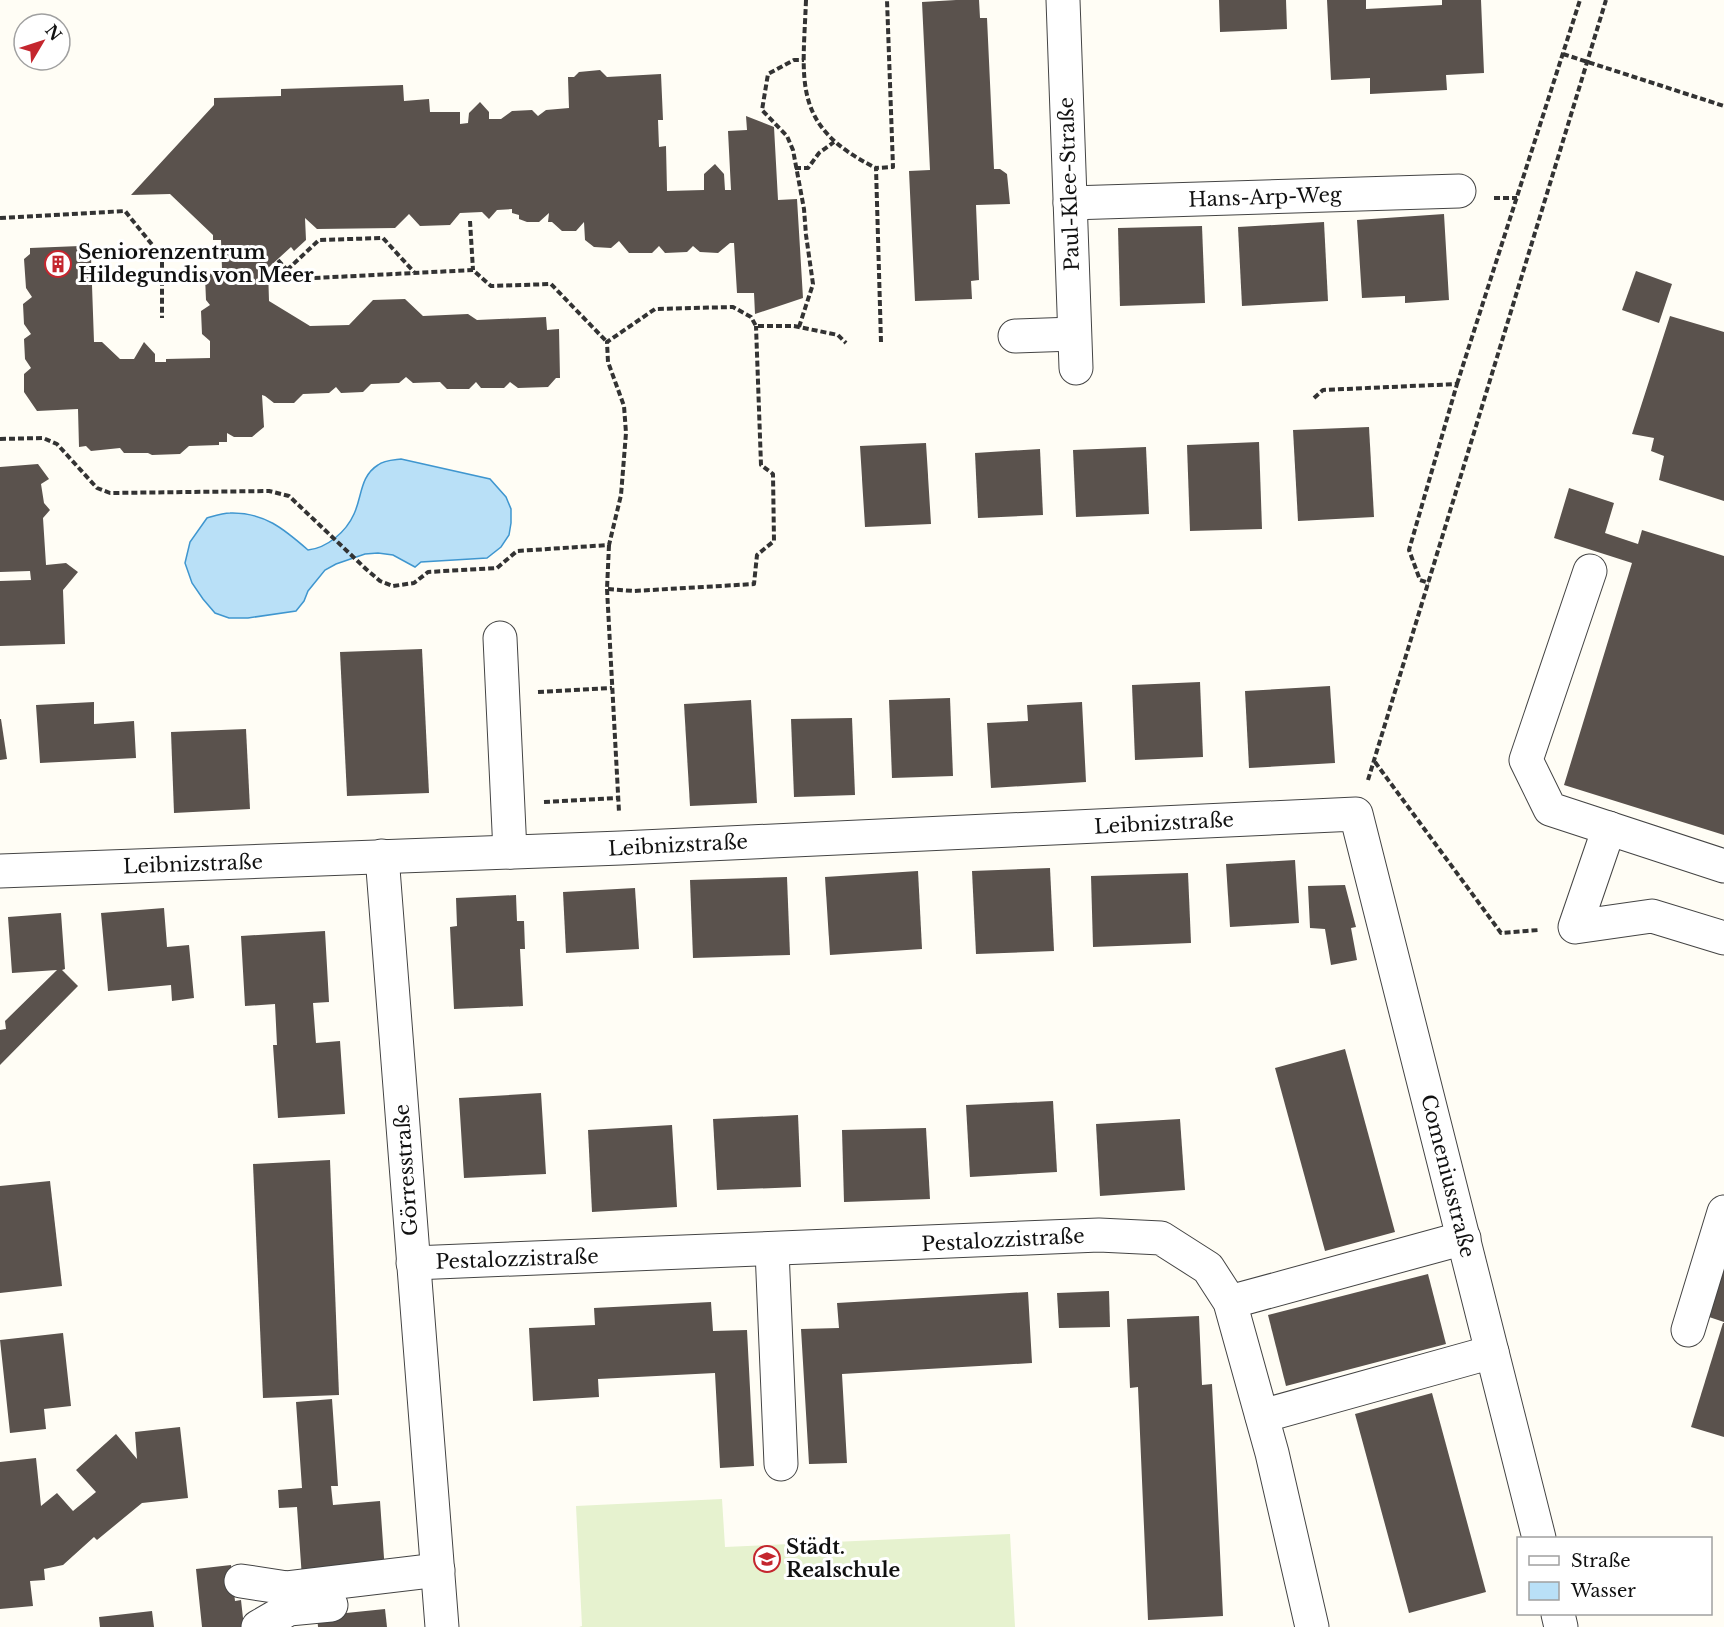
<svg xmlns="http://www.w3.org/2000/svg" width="1724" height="1627" viewBox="0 0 1724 1627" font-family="'Libre Baskerville',serif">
	<rect width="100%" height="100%" fill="#fffdf5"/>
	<!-- pitch -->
	<path fill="#e6f2cf" d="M722,1499L725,1547L1010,1534L1015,1627H579L582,1626L576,1506Z"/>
	<!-- water -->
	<path fill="#b9e0f7" stroke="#3f96cf" stroke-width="1.5" d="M401,459L490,479L506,497L511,509V523L509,535L501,547L487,558L421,562L415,567L393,555L378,553L365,554L336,564L325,570L308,591L304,601L296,611L248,618H229L215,613L203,599L192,583L185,563L190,542L207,518C214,516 223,513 230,513C264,512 284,529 308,550C327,548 346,532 354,514C362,497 360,476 378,465C384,460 393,460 401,459Z"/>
	<!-- building -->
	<g fill="#5a524d">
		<path d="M956,0H979L980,18H987L994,169H1000L1007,174L1010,204L976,205L979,280L971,281L972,299L915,301L909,171L930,170L922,2Z"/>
		<path d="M1219,0H1286L1287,29L1220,32Z"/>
		<path d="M1327,0H1366V9L1442,5V0H1481L1484,73L1446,75L1447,90L1370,94V78L1331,80Z"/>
		<path d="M600,70L607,77L661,74L663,120H658L659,147L666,146L667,191L704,190V174L715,164L724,174L725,190H731L728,131L747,130L746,116L774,127L778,200L797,199L803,298L755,314L754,293H737L734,243H730L718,253L700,252L693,246L687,252L665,253L659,246L652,253H629L619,241L611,248L594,247L585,240L584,222L576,231H562L552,222H548L549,213L539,222H527L519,219V215L512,213V209L497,210L489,219L482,212L460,213L450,225L420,226L409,214L395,228L317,229L305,218L306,240L294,251L291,247L268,268L269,301L310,326L349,325L373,300L405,299L423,316L468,314L477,320L546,317L547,330L559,329L560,378H556L548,387L518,388L510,382L504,388H481L476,382L469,389H447L440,382L413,383L406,377L399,383L371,384L363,392L341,393L336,387L329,393L303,394L294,403H274L265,396L262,395L264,427L252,437H234L227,433V442H219V445L189,446L180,454L152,455L148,453H124L120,448L91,451L86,446L79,447L78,409L37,411L24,392V374L31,368L25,359L24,339L31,334L24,324L23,304L32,297L26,288L24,259L30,254V248L80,246L81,258L91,257L94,342H102L120,359H134L144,342L155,354V362H166V359L210,358V341L202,334L201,311L210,305L206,300L205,276H210V270L222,269L221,240H213V235L170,194L131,195L214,105V98L281,96V89L403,85L404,101L429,99L430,112H460V124L468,123L469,113L480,102L489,112V119H501L512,111L532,110L538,116L546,110L569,108L568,77H574L579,72Z"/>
		<path d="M1444,214L1449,300L1405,303V296L1362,298L1357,220Z"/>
		<path d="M1324,222L1328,301L1242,306L1238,227Z"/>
		<path d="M1202,226L1205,303L1120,306L1118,228Z"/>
		<path d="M1636,271L1672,284L1659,323L1622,310Z"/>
		<path d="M1670,316L1724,332V501L1659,480L1664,456L1651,451L1654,438L1632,434Z"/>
		<path d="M1369,427L1374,517L1298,521L1293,430Z"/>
		<path d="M1259,442L1262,529L1190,531L1187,445Z"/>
		<path d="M926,443L931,524L865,527L860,446Z"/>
		<path d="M1146,447L1149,514L1076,517L1073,450Z"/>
		<path d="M1040,449L1043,515L978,518L975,453Z"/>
		<path d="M38,464L49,479L41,484L44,503L50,510L43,518L46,565L66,563L78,572L63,590L65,644L0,646V581L31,580L30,571L0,572V467Z"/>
		<path d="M1569,488L1614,503L1605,533L1638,544L1642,530L1724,556V835L1564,785L1632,563L1554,538Z"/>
		<path d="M422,649L429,793L347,796L340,652Z"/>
		<path d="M1200,682L1203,757L1135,760L1132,685Z"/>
		<path d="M1330,686L1335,763L1249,768L1245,691Z"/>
		<path d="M950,698L953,776L892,778L889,700Z"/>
		<path d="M751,700L757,803L690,806L684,704Z"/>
		<path d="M94,702V724L134,721L136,758L40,763L36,705Z"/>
		<path d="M1082,702L1086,782L991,788L987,723L1028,721L1027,705Z"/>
		<path d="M852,718L855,795L794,797L791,719Z"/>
		<path d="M0,719H1L7,759L0,760Z"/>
		<path d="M246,729L250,809L174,813L171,732Z"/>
		<path d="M1295,860L1299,923L1230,927L1226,864Z"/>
		<path d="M1050,868L1054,951L976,954L972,871Z"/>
		<path d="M918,871L922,949L830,955L825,877Z"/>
		<path d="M1188,873L1191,943L1093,947L1091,876Z"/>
		<path d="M787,877L790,955L693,958L690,880Z"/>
		<path d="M1345,885L1356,927L1351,928L1357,960L1331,965L1325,929L1310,928L1308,886Z"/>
		<path d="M635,888L639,949L566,953L563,892Z"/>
		<path d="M516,895L517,921H524L525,949H520L523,1006L454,1009L450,927L457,926L456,898Z"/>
		<path d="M164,908L167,947L189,945L194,998L172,1001L171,985L108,991L101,913Z"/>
		<path d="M61,913L65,969L62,970L78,986L0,1065V1030L6,1029L5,1021L57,970L12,973L8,917Z"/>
		<path d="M325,931L329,1002L313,1003L316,1043L340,1041L345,1114L278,1118L273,1045H277L275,1004L245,1006L241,936Z"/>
		<path d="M1345,1049L1395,1232L1325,1251L1275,1068Z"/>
		<path d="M541,1093L546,1174L464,1178L459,1098Z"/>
		<path d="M1053,1101L1057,1172L970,1177L966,1105Z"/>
		<path d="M798,1115L801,1187L717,1190L713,1119Z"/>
		<path d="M1180,1119L1185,1190L1100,1196L1096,1124Z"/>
		<path d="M672,1125L677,1207L592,1212L588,1130Z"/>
		<path d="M926,1128L930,1199L844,1202L842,1130Z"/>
		<path d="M330,1160L339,1395L263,1398L253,1164Z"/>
		<path d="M50,1181L62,1286L0,1293V1186Z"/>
		<path d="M1724,1261V1322L1706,1316Z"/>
		<path d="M1428,1274L1446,1344L1286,1386L1268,1315Z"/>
		<path d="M1109,1291L1110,1327L1059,1328L1057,1293Z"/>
		<path d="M1028,1292L1032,1363L842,1374L847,1463L809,1464L801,1329L839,1328L837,1303Z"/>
		<path d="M711,1302L713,1331L747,1330L754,1466L720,1468L715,1373L598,1379L599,1397L533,1401L529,1328L595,1325L594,1308Z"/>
		<path d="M1199,1316L1202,1385L1212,1384L1223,1616L1148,1620L1138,1387L1130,1388L1127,1319Z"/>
		<path d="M1723,1323H1724V1437L1691,1427Z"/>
		<path d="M63,1333L71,1406L44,1409L46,1429L10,1433L0,1340Z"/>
		<path d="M1432,1393L1486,1592L1409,1613L1355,1414Z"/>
		<path d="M332,1399L338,1486H331L333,1505L380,1501L385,1572L302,1578L297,1507L279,1508L278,1490L302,1488L296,1402Z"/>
		<path d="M180,1427L188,1498L142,1503L97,1540L94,1537L63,1565L44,1569L45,1580L30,1581L33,1606L0,1609V1462L36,1458L41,1506L57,1493L73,1511L96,1492L76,1470L116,1434L137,1459L135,1432Z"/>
		<path d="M231,1565L235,1601L241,1600L244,1627H202L196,1569Z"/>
		<path d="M385,1609L387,1627H318L317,1616Z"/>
		<path d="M152,1611L154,1627H100L99,1617Z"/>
	</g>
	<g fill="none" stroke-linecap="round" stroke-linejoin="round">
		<defs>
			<g id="minor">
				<path d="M1063,0L1076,368"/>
				<path d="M1070,203L1459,191"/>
				<path d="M1015,336L1074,334"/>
				<path d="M1590,571L1526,760L1550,809L1724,866"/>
				<path d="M500,638L510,852"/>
				<path d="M1609,828L1575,927L1652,916L1724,938"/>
				<path d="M382,856L442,1627"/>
				<path d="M0,871L621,848L1356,814L1539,1538"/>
				<path d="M772,1250L781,1464"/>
				<path d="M413,1263L1099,1235L1161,1238L1208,1268L1230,1302L1272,1453L1312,1627"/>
				<path d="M1230,1302L1464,1238"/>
				<path d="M1688,1330L1724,1212"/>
				<path d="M1262,1416L1492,1352"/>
				<path d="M241,1581L287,1588L438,1570"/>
				<path d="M1558,1614L1561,1627"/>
				<path d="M258,1627L289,1609L331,1605"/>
			</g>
		</defs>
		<!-- minor casing -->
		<use href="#minor" stroke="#444" stroke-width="35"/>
		<!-- path -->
		<g stroke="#333" stroke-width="4" stroke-dasharray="6 3" stroke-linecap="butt">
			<path d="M806,0C803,82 791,126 876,168"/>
			<path d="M1563,54L1724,106"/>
			<path d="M795,168H808L819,153L834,142"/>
			<path d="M1494,198H1517"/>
			<path d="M0,218L125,211L162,257V318"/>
			<path d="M470,221L473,270"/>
			<path d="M162,257L221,253"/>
			<path d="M278,260L295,279L473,270L491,286L551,284L607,342"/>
			<path d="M287,270L319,240L383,238L414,272"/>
			<path d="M799,327L813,284L806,235L804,209L793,150L787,136L762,110L768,74L794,60H804"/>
			<path d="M881,342L876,168L893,167L887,0"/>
			<path d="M1457,384L1580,0"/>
			<path d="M1314,398L1323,390L1457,384L1409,550L1420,580L1429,583"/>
			<path d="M0,439L43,438L57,444L97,488L110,493L269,491L289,496L366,569L380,581L393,586L414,583L428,572L497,568L517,551L609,545L621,495L626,433L624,406L608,362L607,342L655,309L733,307L751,317L756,326H794L838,335L846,343"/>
			<path d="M609,545L607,589L634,591L754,584L757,555L774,541L773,474L761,465L756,326"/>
			<path d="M607,589L619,812"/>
			<path d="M538,692L612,688"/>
			<path d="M1375,762L1501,933L1539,930"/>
			<path d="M1368,780L1606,0"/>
			<path d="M544,802L618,798"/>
		</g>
		<!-- minor -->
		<use href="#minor" stroke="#fff" stroke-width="33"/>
	</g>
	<!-- icons -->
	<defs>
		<symbol id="building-ring" viewBox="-11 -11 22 22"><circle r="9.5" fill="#fff" stroke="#c4262e" stroke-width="1.5"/><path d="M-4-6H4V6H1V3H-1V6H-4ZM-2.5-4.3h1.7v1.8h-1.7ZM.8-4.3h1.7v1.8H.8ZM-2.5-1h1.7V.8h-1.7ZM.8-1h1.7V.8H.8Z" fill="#c4262e"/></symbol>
		<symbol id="school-ring" viewBox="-11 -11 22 22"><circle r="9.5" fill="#fff" stroke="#c4262e" stroke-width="1.5"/><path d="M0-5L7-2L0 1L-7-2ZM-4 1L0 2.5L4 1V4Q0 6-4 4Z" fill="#c4262e"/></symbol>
	</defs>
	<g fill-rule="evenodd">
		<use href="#building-ring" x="43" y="249" width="30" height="30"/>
		<use href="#school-ring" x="752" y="1544" width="30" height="30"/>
	</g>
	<g text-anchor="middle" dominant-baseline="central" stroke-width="6" stroke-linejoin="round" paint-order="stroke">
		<!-- street labels -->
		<g font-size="20" fill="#111" stroke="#fff">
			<text transform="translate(1069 184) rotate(-92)">Paul-Klee-Straße</text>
			<text transform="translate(1265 197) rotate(-2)">Hans-Arp-Weg</text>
			<text transform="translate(1164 823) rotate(-3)">Leibnizstraße</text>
			<text transform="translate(678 845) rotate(-3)">Leibnizstraße</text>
			<text transform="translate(193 864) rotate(-2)">Leibnizstraße</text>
			<text transform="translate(406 1170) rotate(-94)">Görresstraße</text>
			<text transform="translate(1448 1176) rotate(76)">Comeniusstraße</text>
			<text transform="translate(1003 1240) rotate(-3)">Pestalozzistraße</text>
			<text transform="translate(517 1259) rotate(-2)">Pestalozzistraße</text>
		</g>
		<!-- poi labels -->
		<g font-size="20" font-weight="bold" fill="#111" stroke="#fff" text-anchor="start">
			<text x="78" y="252">Seniorenzentrum<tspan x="78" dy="23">Hildegundis von Meer</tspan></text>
			<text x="786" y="1547">Städt.<tspan x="786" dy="23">Realschule</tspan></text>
		</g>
	</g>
	<!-- legend -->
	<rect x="1517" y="1537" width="195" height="78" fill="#ffffff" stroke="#a0a0a0" stroke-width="1.5"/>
	<rect x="1529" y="1556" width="30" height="9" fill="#ffffff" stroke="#a0a0a0" stroke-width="1.5"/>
	<text x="1571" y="1567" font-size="18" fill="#111111">Straße</text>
	<rect x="1529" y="1582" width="30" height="18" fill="#b9e0f7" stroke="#a0a0a0" stroke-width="1.5"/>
	<text x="1571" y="1597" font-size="18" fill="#111111">Wasser</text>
	<!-- north arrow -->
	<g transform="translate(42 42) rotate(51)"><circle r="28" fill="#ffffff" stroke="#a0a0a0" stroke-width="1.5"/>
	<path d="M0-4.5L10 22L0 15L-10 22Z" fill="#c4262e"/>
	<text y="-9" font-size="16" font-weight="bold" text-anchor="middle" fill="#111111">N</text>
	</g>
</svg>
